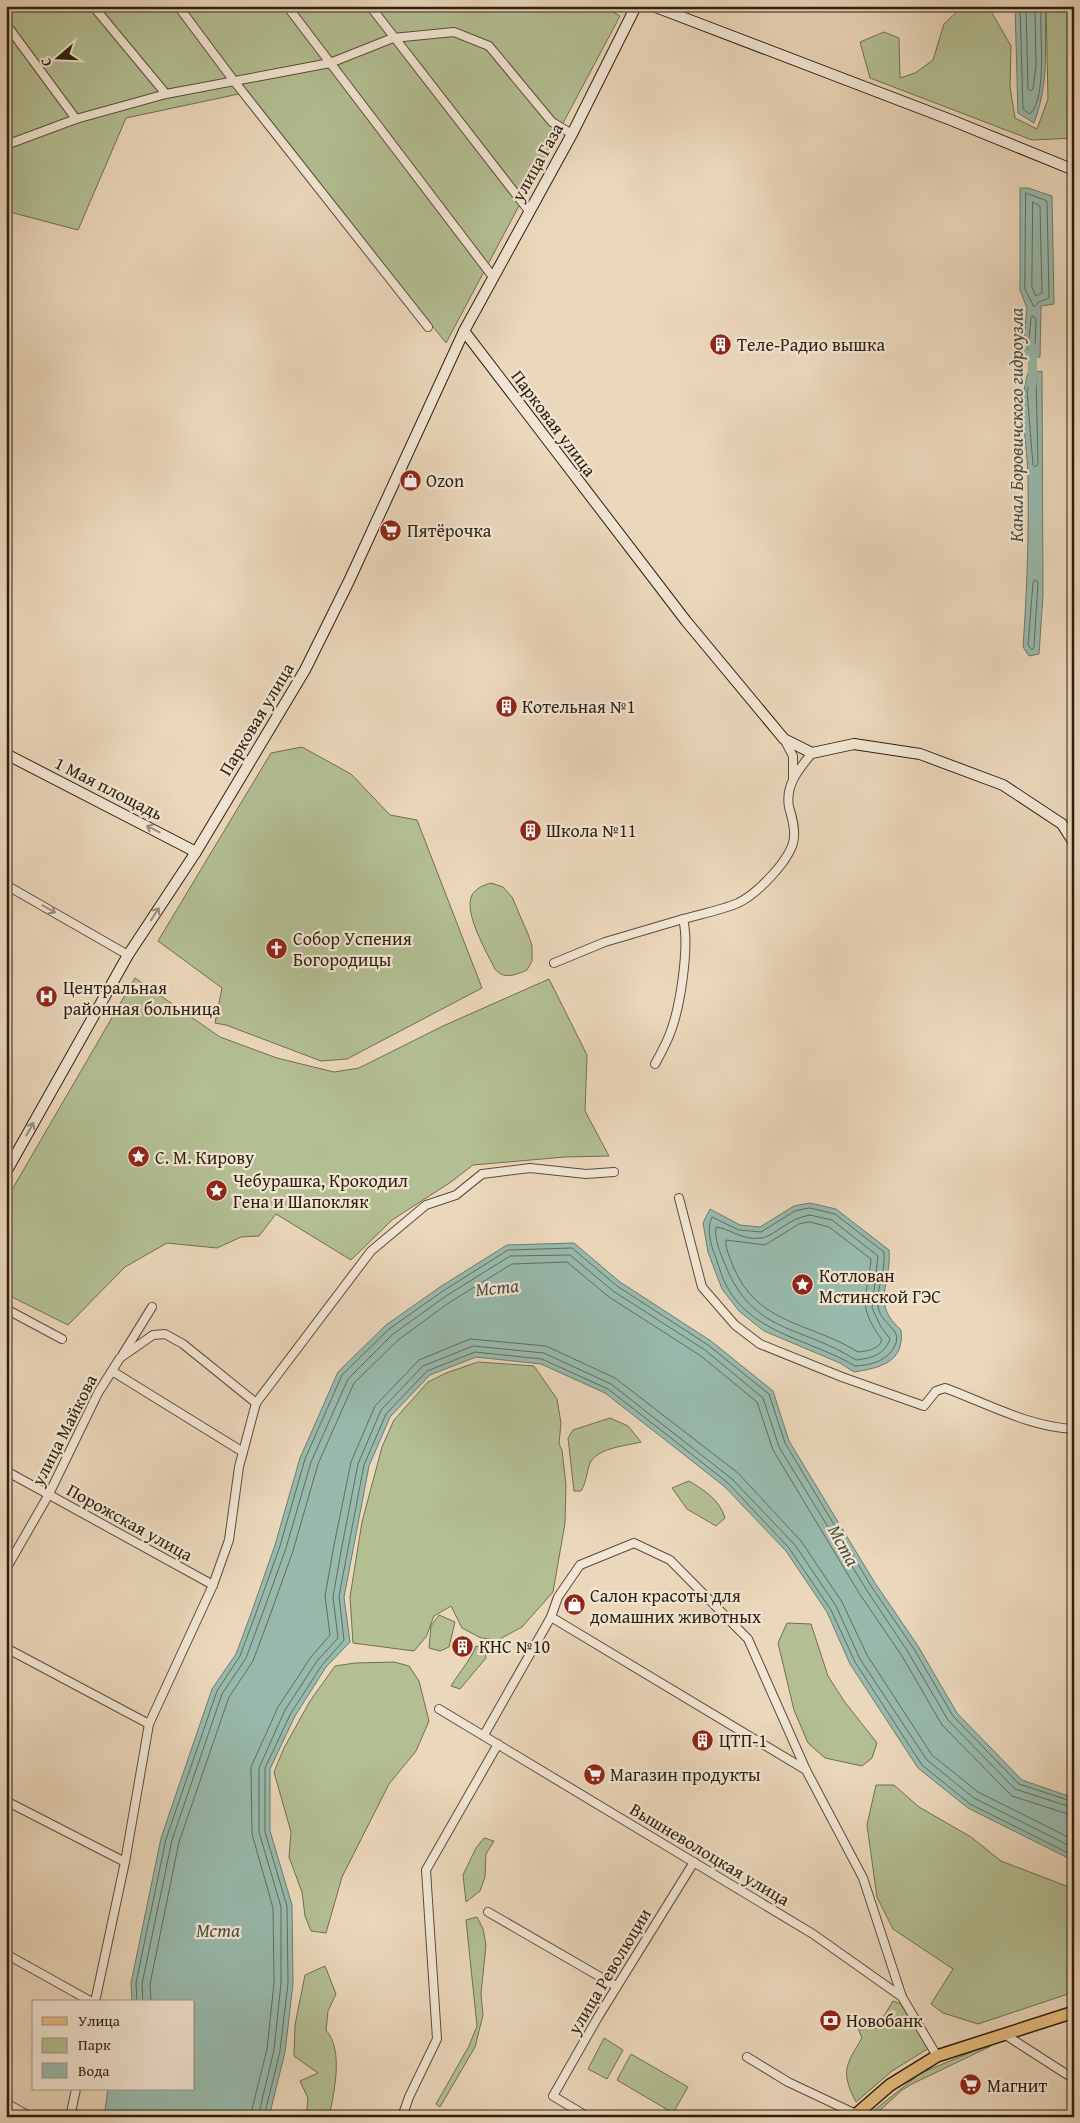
<svg xmlns="http://www.w3.org/2000/svg" width="1080" height="2123" viewBox="0 0 1080 2123" font-family="'Gentium Book Plus',serif">
	<rect width="100%" height="100%" fill="#ebd7bb"/>
	<filter id="stains"><feTurbulence type="fractalNoise" baseFrequency=".004" numOctaves="4"/><feColorMatrix values="0 0 0 0 .2 0 0 0 0 .09 0 0 0 0 .02 0 0 0 .5 -.17"/></filter>
	<radialGradient id="worn" r=".72"><stop offset=".6" stop-color="#630" stop-opacity="0"/><stop offset="1" stop-color="#630" stop-opacity=".3"/></radialGradient>
	<!-- green -->
	<g fill="#b3bf93" stroke="#706f51">
		<path d="M6,6H602L620,16L446,343L248,92L126,118L78,230L6,211Z"/>
		<path d="M963,6H988L1011,46L1010,87L1015,118L1037,129L1048,99L1046,6H1074V138L1032,140L870,78L860,42L884,32L899,38L900,78L915,73L933,60L944,24Z"/>
		<path d="M302,747L351,774L390,815L417,820L482,988L347,1059L321,1061L226,1025L215,1023L222,988L158,941L271,753Z"/>
		<path d="M491,883L503,887L512,897L528,934L532,946V961L527,970C515,975 504,980 495,969C487,953 463,912 472,895C476,888 484,885 491,883Z"/>
		<path d="M135,978L220,1037L277,1058L334,1072L359,1068L443,1026L549,979L587,1055L585,1111L609,1156L565,1157L473,1165L451,1182L392,1220L351,1260L276,1214L259,1236L241,1237L217,1248L167,1243L125,1267L68,1325L6,1294V1200Z"/>
		<path d="M478,1362L534,1366L557,1399L561,1423L559,1444L562,1450L566,1485L565,1523L553,1592L522,1627L498,1640L481,1638L462,1628L451,1606L434,1616L426,1637L414,1651L353,1643L350,1597L362,1522L382,1447L394,1420L428,1382L446,1373Z"/>
		<path d="M610,1418L628,1426L641,1442C626,1446 601,1447 591,1461C587,1468 587,1482 581,1491H574L568,1438L573,1430Z"/>
		<path d="M689,1481C704,1490 720,1500 725,1518L716,1526L687,1509L672,1488Z"/>
		<path d="M439,1615L455,1622L449,1647L440,1651L429,1648L431,1626Z"/>
		<path d="M787,1623L811,1624L828,1676L844,1701L877,1743L872,1758L862,1766L825,1758L808,1743L794,1710L778,1643Z"/>
		<path d="M476,1646L484,1647L486,1658L460,1689L451,1686C460,1671 470,1661 476,1646Z"/>
		<path d="M394,1662L409,1666L419,1681L429,1721L416,1751L389,1784L342,1877L326,1933L311,1931L305,1916L302,1892L289,1857L291,1832L274,1772L284,1748L310,1701L335,1666L355,1663Z"/>
		<path d="M876,1785H894L919,1807L971,1837L1001,1861L1074,1889V1992L978,2024L943,2013L931,2004L953,1969L893,1929L877,1897L867,1825Z"/>
		<path d="M484,1838L494,1841L486,1854L485,1877L480,1891L466,1902L463,1875L476,1848Z"/>
		<path d="M477,1917L483,1929L486,1945L481,1994L483,2015L475,2047L440,2107L436,2104L469,2046L477,2026L466,1920Z"/>
		<path d="M325,1966L336,1994L328,2011L326,2030C344,2051 334,2092 329,2117H306L308,2098L300,2081L318,2073L294,2056L295,2025L305,1975Z"/>
		<path d="M893,2001L901,2004L929,2048L892,2071L856,2102C840,2071 846,2065 862,2038L857,2026L861,2020L876,2029Z"/>
		<path d="M604,2038L623,2050L607,2079L588,2069Z"/>
		<path d="M986,2046H991L914,2083L902,2090L875,2115L872,2112L921,2073Z"/>
		<path d="M631,2054L688,2087L673,2113L617,2080Z"/>
	</g>
	<!-- water -->
	<g fill="#98baad" stroke="#6d7c6e">
		<path d="M1015,6H1046C1044,50 1050,80 1034,123L1018,113Z"/>
		<path d="M1020,188H1028L1052,196L1054,304L1041,306L1040,357H1022L1027,308L1020,290Z"/>
		<path d="M1042,371L1043,595L1039,654L1029,656L1023,647C1027,591 1029,535 1028,479C1028,444 1017,406 1028,373Z"/>
		<path d="M810,1203L836,1209L889,1250C892,1283 870,1303 901,1330C905,1363 879,1368 854,1372L840,1363L764,1331L739,1311L722,1289L708,1252L703,1223L710,1209L740,1225L760,1227L794,1206Z"/>
		<path d="M574,1243L620,1282L711,1341L773,1391L789,1441L875,1583L918,1646L957,1713L1022,1780L1074,1798V1861L968,1808L918,1768L850,1664L827,1612L786,1551L725,1487L668,1442L605,1393L541,1364L476,1357L430,1375L390,1417L369,1466L344,1597L350,1642L326,1667L295,1716L270,1769V1831L292,1905L293,1984L285,2052L269,2117H104L108,2089H194V2002H132L131,1983L161,1838L212,1689L236,1654L252,1611L275,1545L300,1458L338,1372L386,1325L440,1287L507,1245Z"/>
	</g>
	<g fill="none" stroke-linecap="round" stroke-linejoin="round">
		<!-- shore -->
		<g stroke="#626c5e" stroke-width="1">
			<path d="M1020,6L1023,109L1030,114C1048,96 1039,32 1041,6"/>
			<path d="M1026,6L1028,89L1030,91L1033,89L1036,66L1035,6"/>
			<path d="M1026,193L1047,201L1049,298L1039,302L1034,307L1025,289Z"/>
			<path d="M1033,202L1040,206L1042,293L1036,296L1032,287Z"/>
			<path d="M1033,316L1036,319L1035,350L1030,352L1028,350L1031,318Z"/>
			<path d="M1036,377L1038,464L1035,467L1033,465L1027,391L1031,378Z"/>
			<path d="M1035,580L1038,582L1034,647L1032,650L1028,645L1033,583Z"/>
			<path d="M810,1208L835,1214L884,1252C886,1271 876,1288 878,1307C880,1318 889,1324 895,1332C897,1335 897,1340 896,1343C889,1361 872,1365 855,1366C812,1340 753,1334 727,1287C722,1278 719,1267 716,1258C711,1246 706,1228 712,1217L739,1230L761,1232L795,1211Z"/>
			<path d="M810,1215L832,1220L878,1256L872,1308L881,1327L890,1339C884,1355 872,1358 856,1360C801,1325 752,1334 725,1264C720,1253 714,1238 716,1227C729,1228 742,1241 761,1238C774,1237 788,1218 810,1215Z"/>
			<path d="M810,1222L829,1227L871,1259C868,1299 855,1302 882,1340C878,1350 867,1351 858,1352C810,1322 757,1325 733,1266C730,1258 725,1248 726,1240L765,1245L799,1224Z"/>
			<path d="M137,2002L136,1983L166,1839L217,1691L240,1656L256,1613L280,1546L305,1459L342,1375L389,1329L443,1291L508,1250L572,1248L617,1286L708,1345L769,1394L785,1443L871,1586L914,1649L953,1716L1019,1784L1074,1802"/>
			<path d="M143,2002L142,1984L172,1840L222,1694L246,1658L262,1615L286,1548L311,1462L348,1379L393,1334L446,1296L510,1256L570,1255L613,1291L705,1350L763,1398L779,1447L866,1589L908,1652L948,1720L1015,1789L1074,1808"/>
			<path d="M151,2002L150,1984L179,1842L229,1697L253,1661L269,1618L293,1551L318,1464L354,1383L398,1340L450,1302L512,1264L567,1262L609,1297L701,1356L757,1402L773,1450L859,1593L902,1656L942,1725L1012,1796L1074,1816"/>
			<path d="M250,2117L267,2049L274,1983L273,1908L252,1834L251,1767L278,1707L311,1657L330,1635L325,1596L334,1545L351,1462L375,1406L419,1360L470,1339L546,1346L615,1378L738,1473L801,1541L842,1602L867,1655L932,1755L978,1792L1074,1840"/>
			<path d="M258,2117L274,2050L281,1983V1907L259,1832V1768L285,1710L317,1661L338,1638L333,1597L342,1546L358,1464L381,1410L423,1366L473,1346L544,1353L611,1384L732,1479L795,1545L836,1606L860,1659L927,1760L974,1798L1074,1848"/>
			<path d="M264,2117L280,2051L288,1983L287,1906L265,1832V1768L291,1713L322,1665L344,1640L339,1596L364,1465L386,1414L427,1371L475,1352L542,1359L608,1389L671,1438L728,1483L789,1548L831,1610L855,1662L922,1765L970,1804L1074,1856"/>
		</g>
		<!-- canal -->
		<path stroke="#98baad" stroke-width="9" d="M1032,384L1033,347"/>
		<defs>
			<g id="street">
				<path d="M93,6L166,94"/>
				<path d="M178,6L234,81L428,327"/>
				<path d="M287,6L493,277"/>
				<path d="M370,6L529,211"/>
				<path d="M6,24L76,119"/>
				<path d="M6,145L76,119L166,94L330,63L393,38L454,32L489,46L552,122L572,134"/>
				<path d="M784,739L793,756V778"/>
				<path d="M6,885L128,955"/>
				<path d="M554,963L605,942L683,919"/>
				<path d="M655,1064C660,1055 665,1046 669,1036C680,1010 690,946 683,919C701,914 722,910 738,903C757,894 793,858 794,837C795,827 792,817 789,807C785,785 799,769 812,753"/>
				<path d="M679,1198L702,1287L735,1325L760,1344L842,1377L924,1406L936,1391L945,1388C986,1403 1029,1427 1074,1429"/>
				<path d="M6,1309L62,1339"/>
				<path d="M123,1354L152,1307"/>
				<path d="M112,1371L243,1452"/>
				<path d="M6,1471L213,1585"/>
				<path d="M6,1569L49,1494L98,1393L120,1358L153,1335L165,1334L183,1344L256,1403"/>
				<path d="M551,1617L806,1770"/>
				<path d="M6,1648L149,1724"/>
				<path d="M439,1709L813,1934L902,1997L937,2056"/>
				<path d="M484,1735L551,1617L558,1597L580,1565L634,1543L670,1560L748,1639L806,1770L863,1878L902,1997"/>
				<path d="M6,1801L125,1862"/>
				<path d="M488,1912L616,1986"/>
				<path d="M6,1954L92,2002"/>
				<path d="M95,2002L125,1862L149,1724L213,1585L229,1540L239,1467L256,1403L371,1251L426,1205L456,1195L482,1174L530,1168L586,1174L614,1172"/>
				<path d="M1004,2034L1074,2079"/>
				<path d="M747,2057L788,2082L856,2114"/>
				<path d="M6,2103L31,2117"/>
				<path d="M70,2117L76,2089"/>
				<path d="M402,2117L409,2097L437,2039L426,1870L498,1744"/>
				<path d="M588,2117L553,2096L598,2017L694,1862"/>
			</g>
			<g id="secondary">
				<path d="M653,6L951,120L1074,170"/>
				<path d="M464,331L686,621L784,739L812,753L854,744L920,754L1003,785L1062,824L1074,843"/>
				<path d="M6,754L196,852"/>
				<path d="M6,1172L128,955L196,852L305,670L349,581L464,331L572,134L636,6"/>
			</g>
			<path id="primary" d="M853,2117L890,2085L937,2056L1074,2012"/>
		</defs>
		<!-- street casing -->
		<use href="#street" stroke="#5c4d3a" stroke-width="10"/>
		<!-- secondary casing -->
		<use href="#secondary" stroke="#2c1f0f" stroke-width="12"/>
		<!-- primary casing -->
		<use href="#primary" stroke="#2c1f0f" stroke-width="14"/>
		<!-- street -->
		<use href="#street" stroke="#f2e5d3" stroke-width="8"/>
		<!-- secondary -->
		<use href="#secondary" stroke="#f2e5d3" stroke-width="10"/>
		<!-- primary -->
		<use href="#primary" stroke="#e6bc7e" stroke-width="11"/>
	</g>
	<!-- one-way arrows -->
	<defs><path id="oneway-shaft" d="M-6 0H5M1.5-3L5.5 0L1.5 3" fill="none" stroke-width="1.6" stroke-linecap="round" stroke-linejoin="round" transform="scale(1.25)"/></defs>
	<g stroke="#998c7b">
		<use href="#oneway-shaft" transform="translate(153 829) rotate(-153)"/>
		<use href="#oneway-shaft" transform="translate(49 909) rotate(30)"/>
		<use href="#oneway-shaft" transform="translate(155 914) rotate(-57)"/>
		<use href="#oneway-shaft" transform="translate(30 1129) rotate(-61)"/>
	</g>
	<!-- icons -->
	<defs>
		<symbol id="building-disc" viewBox="-11 -11 22 22"><circle r="9.5" fill="#8f2418" stroke="#f2e5d3"/><path d="M-4-6H4V6H1V3H-1V6H-4ZM-2.5-4.3h1.7v1.8h-1.7ZM.8-4.3h1.7v1.8H.8ZM-2.5-1h1.7V.8h-1.7ZM.8-1h1.7V.8H.8Z" fill="#fff"/></symbol>
		<symbol id="shop-disc" viewBox="-11 -11 22 22"><circle r="9.5" fill="#8f2418" stroke="#f2e5d3"/><path d="M-5-2.5h2.3a2.7 3.5 0 0 1 5.4 0H5L5.5 6h-11ZM-1.5-2.5h3a1.5 2.3 0 0 0-3 0Z" fill="#fff"/></symbol>
		<symbol id="supermarket-disc" viewBox="-11 -11 22 22"><circle r="9.5" fill="#8f2418" stroke="#f2e5d3"/><path d="M-6-5.5h2.5l.6 2H6L4.5 2H-2.5L-4.4-4H-6ZM-1.5 3.2a1.3 1.3 0 1 0 .1 0ZM3 3.2a1.3 1.3 0 1 0 .1 0Z" fill="#fff"/></symbol>
		<symbol id="church-disc" viewBox="-11 -11 22 22"><circle r="9.5" fill="#8f2418" stroke="#f2e5d3"/><path d="M-1.2-6h2.4v3.5h3.3v2.4h-3.3V6h-2.4V-.1h-3.3v-2.4h3.3Z" fill="#fff"/></symbol>
		<symbol id="hospital-disc" viewBox="-11 -11 22 22"><circle r="9.5" fill="#8f2418" stroke="#f2e5d3"/><path d="M-5-5h3v3.5h4V-5h3V5h-3V1.5h-4V5h-3Z" fill="#fff"/></symbol>
		<symbol id="sight-disc" viewBox="-11 -11 22 22"><circle r="9.5" fill="#8f2418" stroke="#f2e5d3"/><path d="M0-6L1.8-2.2L6-1.7L2.9 1.2L3.7 5.4L0 3.3L-3.7 5.4L-2.9 1.2L-6-1.7L-1.8-2.2Z" fill="#fff"/></symbol>
		<symbol id="bank-disc" viewBox="-11 -11 22 22"><circle r="9.5" fill="#8f2418" stroke="#f2e5d3"/><path d="M-6-4H6V4H-6ZM0-2.3a2.3 2.3 0 1 0 0 4.6a2.3 2.3 0 1 0 0-4.6Z" fill="#fff"/></symbol>
	</defs>
	<g fill-rule="evenodd">
		<use href="#building-disc" x="708" y="332" width="25" height="25"/>
		<use href="#shop-disc" x="398" y="468" width="25" height="25"/>
		<use href="#supermarket-disc" x="378" y="518" width="25" height="25"/>
		<use href="#building-disc" x="494" y="694" width="25" height="25"/>
		<use href="#building-disc" x="518" y="818" width="25" height="25"/>
		<use href="#church-disc" x="264" y="936" width="25" height="25"/>
		<use href="#hospital-disc" x="34" y="984" width="25" height="25"/>
		<use href="#sight-disc" x="126" y="1144" width="25" height="25"/>
		<use href="#sight-disc" x="204" y="1178" width="25" height="25"/>
		<use href="#sight-disc" x="790" y="1272" width="25" height="25"/>
		<use href="#shop-disc" x="562" y="1592" width="25" height="25"/>
		<use href="#building-disc" x="450" y="1634" width="25" height="25"/>
		<use href="#building-disc" x="690" y="1728" width="25" height="25"/>
		<use href="#supermarket-disc" x="582" y="1762" width="25" height="25"/>
		<use href="#bank-disc" x="818" y="2008" width="25" height="25"/>
		<use href="#supermarket-disc" x="958" y="2072" width="25" height="25"/>
	</g>
	<g text-anchor="middle" dominant-baseline="central" stroke-width="4.5" stroke-linejoin="round" paint-order="stroke">
		<!-- street labels -->
		<g font-size="18" fill="#2c1f0f" stroke="#f2e5d3">
			<text transform="translate(537 162) rotate(-61)">улица Газа</text>
			<text transform="translate(554 423) rotate(53)">Парковая улица</text>
			<text transform="translate(256 719) rotate(-59)">Парковая улица</text>
			<text transform="translate(109 788) rotate(27)">1 Мая площадь</text>
			<text transform="translate(64 1430) rotate(-63)">улица Майкова</text>
			<text transform="translate(130 1522) rotate(29)">Порожская улица</text>
			<text transform="translate(710 1854) rotate(31)">Вышневолоцкая улица</text>
			<text transform="translate(609 1971) rotate(-59)">улица Революции</text>
		</g>
		<!-- poi labels -->
		<g font-size="18" fill="#2c1f0f" stroke="#f2e5d3" text-anchor="start">
			<text x="737" y="344">Теле-Радио вышка</text>
			<text x="426" y="480">Ozon</text>
			<text x="407" y="530">Пятёрочка</text>
			<text x="522" y="706">Котельная №1</text>
			<text x="546" y="830">Школа №11</text>
			<text x="293" y="938">Собор Успения<tspan x="293" dy="21">Богородицы</tspan></text>
			<text x="63" y="987">Центральная<tspan x="63" dy="21">районная больница</tspan></text>
			<text x="155" y="1157">С. М. Кирову</text>
			<text x="233" y="1180">Чебурашка, Крокодил<tspan x="233" dy="21">Гена и Шапокляк</tspan></text>
			<text x="819" y="1275">Котлован<tspan x="819" dy="21">Мстинской ГЭС</tspan></text>
			<text x="590" y="1595">Салон красоты для<tspan x="590" dy="21">домашних животных</tspan></text>
			<text x="479" y="1646">КНС №10</text>
			<text x="719" y="1740">ЦТП-1</text>
			<text x="610" y="1774">Магазин продукты</text>
			<text x="846" y="2020">Новобанк</text>
			<text x="987" y="2085">Магнит</text>
		</g>
		<!-- water labels -->
		<g font-size="19" font-style="italic" fill="#4c4e3e" stroke="#f2e5d3">
			<text transform="translate(1016 425) rotate(-90)">Канал Боровичского гидроузла</text>
			<text transform="translate(497 1287) rotate(-6)">Мста</text>
			<text transform="translate(844 1545) rotate(61)">Мста</text>
			<text x="218" y="1930">Мста</text>
		</g>
	</g>
	<!-- margin -->
	<rect width="1080" height="2123" fill="none" stroke="#ebd7bb" stroke-width="25"/>
	<rect x="8" y="8" width="1065" height="2108" fill="none" stroke="#2c1f0f" stroke-width="2.5"/>
	<rect x="12" y="12" width="1055" height="2098" fill="none" stroke="#2c1f0f"/>
	<!-- legend -->
	<rect x="32" y="2000" width="162" height="90" fill="#f2e5d3" stroke="#a39685"/>
	<rect x="42" y="2017" width="25" height="8" fill="#e6bc7e" stroke="#a39685"/>
	<text x="78" y="2026" font-size="15" fill="#2c1f0f">Улица</text>
	<rect x="42" y="2038" width="25" height="15" fill="#b3bf93" stroke="#a39685"/>
	<text x="78" y="2050" font-size="15" fill="#2c1f0f">Парк</text>
	<rect x="42" y="2063" width="25" height="15" fill="#98baad" stroke="#a39685"/>
	<text x="78" y="2076" font-size="15" fill="#2c1f0f">Вода</text>
	<!-- north arrow -->
	<g transform="translate(58 58) rotate(251)" stroke="#f2e5d3" stroke-width="4" paint-order="stroke">
	<path d="M0-4L9 19L0 12L-9 19Z" fill="#2c1f0f"/>
	<text y="-8" font-size="14" font-weight="bold" text-anchor="middle" fill="#2c1f0f">С</text>
	</g>
	<rect width="100%" height="100%" filter="url(#stains)"/>
	<rect width="100%" height="100%" fill="url(#worn)"/>
</svg>
